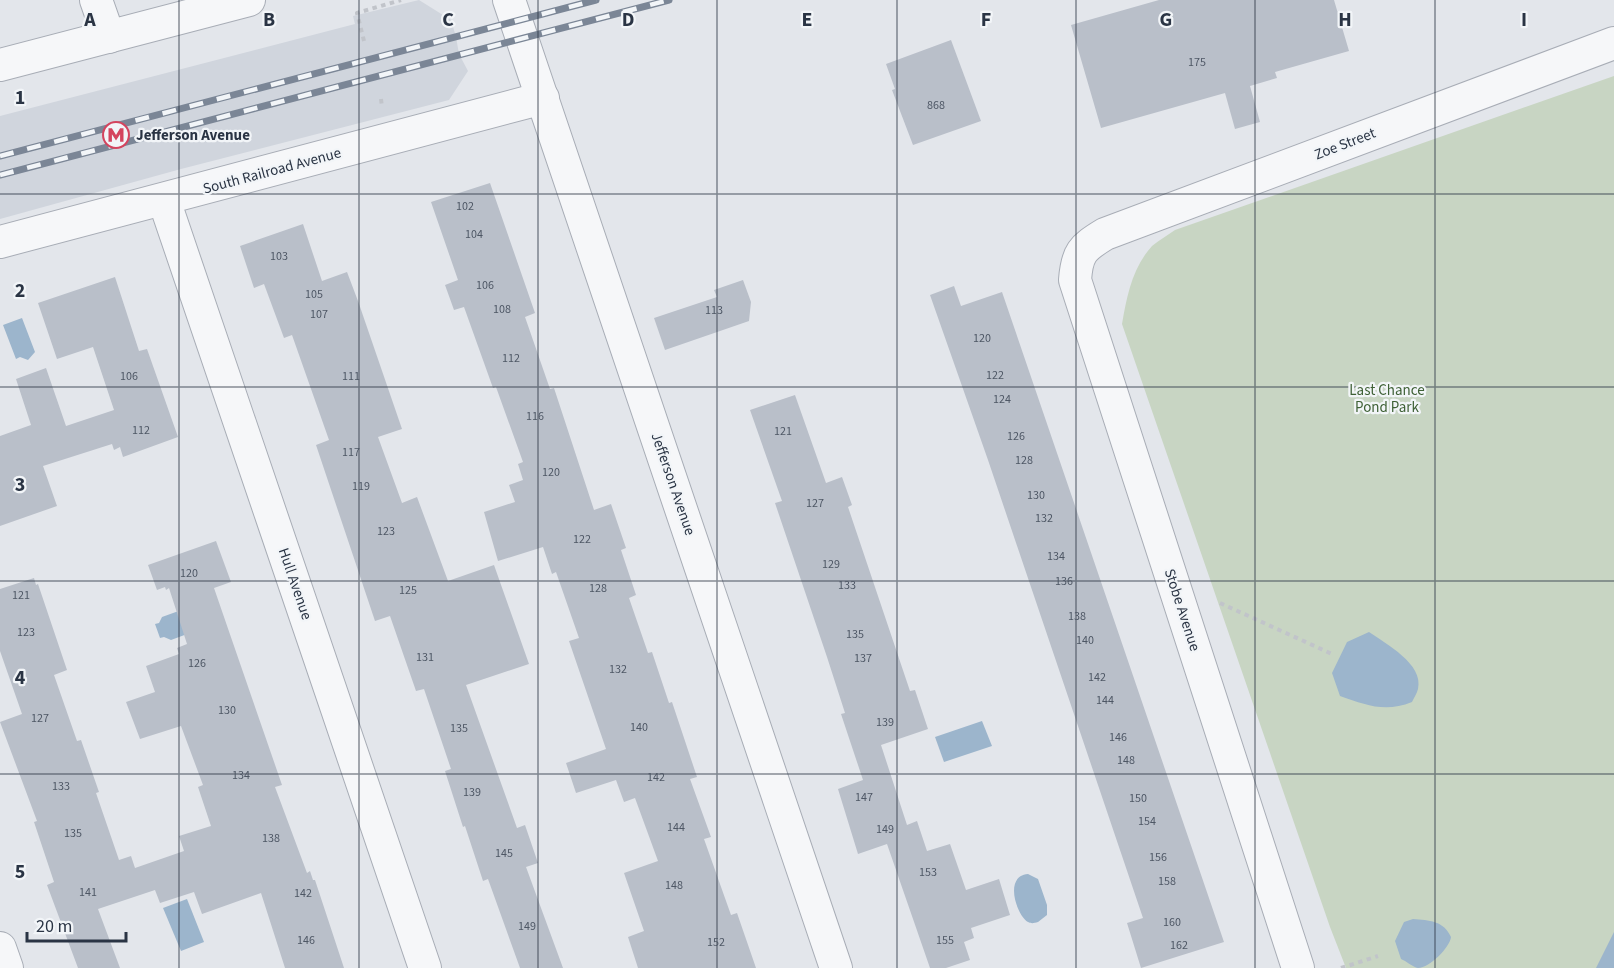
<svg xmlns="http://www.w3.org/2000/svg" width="1614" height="968" viewBox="0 0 1614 968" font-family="'Source Sans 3',sans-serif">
	<rect width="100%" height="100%" fill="#e3e6eb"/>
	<!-- built -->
	<path fill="#d0d5dd" d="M419,0L451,20L456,37L459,54L468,71L449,100L181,169L0,219V116L355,24L353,16Z"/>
	<!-- green -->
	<path fill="#c8d5c3" d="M1614,76V968H1346L1330,927L1122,324C1127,296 1132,268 1152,246C1159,240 1168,235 1175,230Z"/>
	<!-- water -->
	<g fill="#9cb5cc">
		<path d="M22,318L35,352L28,360L20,357L16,359L3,325Z"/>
		<path d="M198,604L206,627L171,640L164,637L160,638L155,624L159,623L162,617Z"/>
		<path d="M1369,632C1386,644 1424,664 1418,689C1417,693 1414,698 1412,702C1385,713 1366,705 1340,696L1332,673L1347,642Z"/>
		<path d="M982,721L992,746L944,762L935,737Z"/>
		<path d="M1028,874L1038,879L1047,905V915L1038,922C1034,923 1032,924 1028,922C1017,916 1003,876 1028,874Z"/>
		<path d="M187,899L204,942L181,951L163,908Z"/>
		<path d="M1413,919C1429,920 1444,921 1451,937C1450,947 1430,968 1418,968C1413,967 1406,961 1401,959L1395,941L1404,922Z"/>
		<path d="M1614,932V968H1596Z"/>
	</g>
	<!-- building -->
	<g fill="#b9bfc9">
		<path d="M1159,0H1334L1349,51L1275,72L1277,78L1250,86L1260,122L1235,129L1225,93L1101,128L1071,25Z"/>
		<path d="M951,40L981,121L913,145L892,90L895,89L886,64Z"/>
		<path d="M490,183L535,313L525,317L550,389L554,388L594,510L611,504L626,548L621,550L636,595L629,598L648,653L652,652L669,703L672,702L697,777L690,779L711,837L704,839L731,915L737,913L756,968H638L628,937L644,931L624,873L658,861L635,798L624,802L616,780L576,793L566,763L606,749L569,641L579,638L556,572L552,574L543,547L498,561L484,512L515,502L509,485L523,480L518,464L523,462L496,387L493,388L464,307L454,310L445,285L458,280L431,202Z"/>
		<path d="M303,224L322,281L347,272L358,301L402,429L378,437L402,503L417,497L448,581L494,565L529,664L466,685L517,828L525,825L538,863L526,867L563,968H520L488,879L483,881L465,826L463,827L445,771L451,769L424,689L416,691L390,616L375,621L316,445L329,440L292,335L284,338L264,284L254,288L240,246Z"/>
		<path d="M115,277L139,351L147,349L178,437L123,457L120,447L114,450L112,444L43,466L57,506L0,526V436L31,425L16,379L46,368L66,426L114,410L93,347L57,359L38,303Z"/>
		<path d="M743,280L751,302L749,321L665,350L654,318L717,297L714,290Z"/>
		<path d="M954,286L961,306L1002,292L1224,942L1141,968L1127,923L1143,918L988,460L930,295Z"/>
		<path d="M795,395L826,483L842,477L852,505L848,507L910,691L915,690L928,729L881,745L907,825L917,821L927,851L950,844L966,890L999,879L1010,915L971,928L974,938L964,942L970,960L946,968H930L887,844L858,854L838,789L863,780L841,714L845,713L827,657L775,503L782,501L750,410Z"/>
		<path d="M216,541L231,582L214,588L282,785L275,787L307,873L310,871L313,880H315L344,968H285L261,893L202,914L194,892L160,903L155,890L98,909L120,968H78L47,885L54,882L34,822L37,821L0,722L22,714L0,651V589L34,578L36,585L38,584L67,670L54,675L77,741L81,740L99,792L96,793L119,860L131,856L135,868L184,851L179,836L211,826L198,787L203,785L181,726L140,739L126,702L155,692L146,666L179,654L177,648L187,644L169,588L166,590L165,587L157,590L148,565Z"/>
	</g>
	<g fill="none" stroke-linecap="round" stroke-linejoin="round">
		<defs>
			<g id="minor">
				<path d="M96,0L109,37"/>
				<path d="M509,0L836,968"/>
				<path d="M0,65L249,0"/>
				<path d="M164,200L425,968"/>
				<path d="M0,242L543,98"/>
				<path d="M0,948L7,968"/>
				<path d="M1298,968L1075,280C1077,253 1082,248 1105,234L1614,43"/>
			</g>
		</defs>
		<!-- minor casing -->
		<use href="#minor" stroke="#a8adb6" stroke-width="34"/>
		<!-- path -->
		<g stroke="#c1c4ca" stroke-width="4" stroke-dasharray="4.5 4.5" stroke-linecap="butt">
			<path d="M364,41L357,13L401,0"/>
			<path d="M381,99L382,107"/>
			<path d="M1220,603L1332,654"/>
			<path d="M1341,968L1378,956"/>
		</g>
		<!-- minor -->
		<use href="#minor" stroke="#f6f7f9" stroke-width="32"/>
		<defs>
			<g id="rail">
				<path d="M0,156L596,0"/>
				<path d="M0,175L669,0"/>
			</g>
		</defs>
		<!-- rail casing -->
		<use href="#rail" stroke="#7b8696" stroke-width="7"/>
		<!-- rail -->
		<use href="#rail" stroke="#f2f5f8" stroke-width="4.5" stroke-dasharray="14" stroke-linecap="butt"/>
	</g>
	<!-- grid -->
	<path fill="none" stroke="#2a3444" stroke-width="1.5" stroke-opacity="0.55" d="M179,0V968M359,0V968M538,0V968M717,0V968M897,0V968M1076,0V968M1255,0V968M1435,0V968M0,194H1614M0,387H1614M0,581H1614M0,774H1614"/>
	<!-- icons -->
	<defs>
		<symbol id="metro-ring" viewBox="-11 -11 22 22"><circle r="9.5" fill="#f2f5f8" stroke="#d4445e" stroke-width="1.5"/><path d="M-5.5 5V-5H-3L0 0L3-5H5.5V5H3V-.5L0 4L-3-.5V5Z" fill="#d4445e"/></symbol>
	</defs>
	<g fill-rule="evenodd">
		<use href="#metro-ring" x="101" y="120" width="30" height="30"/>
	</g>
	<g text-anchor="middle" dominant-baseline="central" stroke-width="4.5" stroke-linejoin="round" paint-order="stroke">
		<!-- number labels -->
		<g font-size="12" fill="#4e5765">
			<text x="1197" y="62">175</text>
			<text x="936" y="105">868</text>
			<text x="465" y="206">102</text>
			<text x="474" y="234">104</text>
			<text x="279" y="256">103</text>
			<text x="485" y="285">106</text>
			<text x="314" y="294">105</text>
			<text x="502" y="309">108</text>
			<text x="714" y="310">113</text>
			<text x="319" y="314">107</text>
			<text x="982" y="338">120</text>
			<text x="511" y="358">112</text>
			<text x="995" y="375">122</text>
			<text x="129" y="376">106</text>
			<text x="351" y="376">111</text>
			<text x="1002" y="399">124</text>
			<text x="535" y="416">116</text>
			<text x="141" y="430">112</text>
			<text x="783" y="431">121</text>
			<text x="1016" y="436">126</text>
			<text x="351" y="452">117</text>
			<text x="1024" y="460">128</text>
			<text x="551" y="472">120</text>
			<text x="361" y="486">119</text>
			<text x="1036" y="495">130</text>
			<text x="815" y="503">127</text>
			<text x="1044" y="518">132</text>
			<text x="386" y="531">123</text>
			<text x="582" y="539">122</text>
			<text x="1056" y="556">134</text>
			<text x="831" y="564">129</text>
			<text x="189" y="573">120</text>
			<text x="1064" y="581">136</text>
			<text x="847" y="585">133</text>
			<text x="598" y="588">128</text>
			<text x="408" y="590">125</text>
			<text x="21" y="595">121</text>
			<text x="1077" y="616">138</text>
			<text x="26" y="632">123</text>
			<text x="855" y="634">135</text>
			<text x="1085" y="640">140</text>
			<text x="425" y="657">131</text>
			<text x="863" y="658">137</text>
			<text x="197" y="663">126</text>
			<text x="618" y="669">132</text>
			<text x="1097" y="677">142</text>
			<text x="1105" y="700">144</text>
			<text x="227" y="710">130</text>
			<text x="40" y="718">127</text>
			<text x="885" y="722">139</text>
			<text x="639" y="727">140</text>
			<text x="459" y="728">135</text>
			<text x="1118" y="737">146</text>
			<text x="1126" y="760">148</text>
			<text x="241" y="775">134</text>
			<text x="656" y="777">142</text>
			<text x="61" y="786">133</text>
			<text x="472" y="792">139</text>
			<text x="864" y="797">147</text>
			<text x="1138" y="798">150</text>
			<text x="1147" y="821">154</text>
			<text x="676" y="827">144</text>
			<text x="885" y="829">149</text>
			<text x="73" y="833">135</text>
			<text x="271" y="838">138</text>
			<text x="504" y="853">145</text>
			<text x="1158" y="857">156</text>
			<text x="928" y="872">153</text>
			<text x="1167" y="881">158</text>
			<text x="674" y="885">148</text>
			<text x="88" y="892">141</text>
			<text x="303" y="893">142</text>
			<text x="1172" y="922">160</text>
			<text x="527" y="926">149</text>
			<text x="306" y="940">146</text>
			<text x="945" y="940">155</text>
			<text x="716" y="942">152</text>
			<text x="1179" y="945">162</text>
		</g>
		<!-- poi labels -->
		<g font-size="15" font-weight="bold" fill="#2a3444" stroke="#f2f5f8" text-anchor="start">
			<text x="136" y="135">Jefferson Avenue</text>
		</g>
		<!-- street labels -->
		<g font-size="15" fill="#2a3444" stroke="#f2f5f8">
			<text transform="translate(1345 144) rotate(-21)">Zoe Street</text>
			<text transform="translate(272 171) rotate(-15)">South Railroad Avenue</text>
			<text transform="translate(673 484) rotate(71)">Jefferson Avenue</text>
			<text transform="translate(295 584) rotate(71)">Hull Avenue</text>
			<text transform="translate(1182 610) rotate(72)">Stobe Avenue</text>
		</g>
		<!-- park labels -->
		<g font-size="15" fill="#3f6136" stroke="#f2f5f8">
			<text x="1387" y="390">Last Chance<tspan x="1387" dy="17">Pond Park</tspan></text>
		</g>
	</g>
	<g font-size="20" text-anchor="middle" font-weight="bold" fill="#2a3444" stroke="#f2f5f8" stroke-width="4.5" stroke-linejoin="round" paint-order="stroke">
		<text x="90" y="26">A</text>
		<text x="269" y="26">B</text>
		<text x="448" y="26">C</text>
		<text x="628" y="26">D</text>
		<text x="807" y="26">E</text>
		<text x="986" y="26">F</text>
		<text x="1166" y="26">G</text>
		<text x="1345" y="26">H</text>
		<text x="1524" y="26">I</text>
		<text x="20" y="104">1</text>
		<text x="20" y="297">2</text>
		<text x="20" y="491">3</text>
		<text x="20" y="684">4</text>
		<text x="20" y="878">5</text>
	</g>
	<!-- scale -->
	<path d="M27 932v9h99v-9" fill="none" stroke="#2a3444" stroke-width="3"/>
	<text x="36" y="932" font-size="18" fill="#2a3444" stroke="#f2f5f8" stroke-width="4.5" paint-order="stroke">20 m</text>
</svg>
